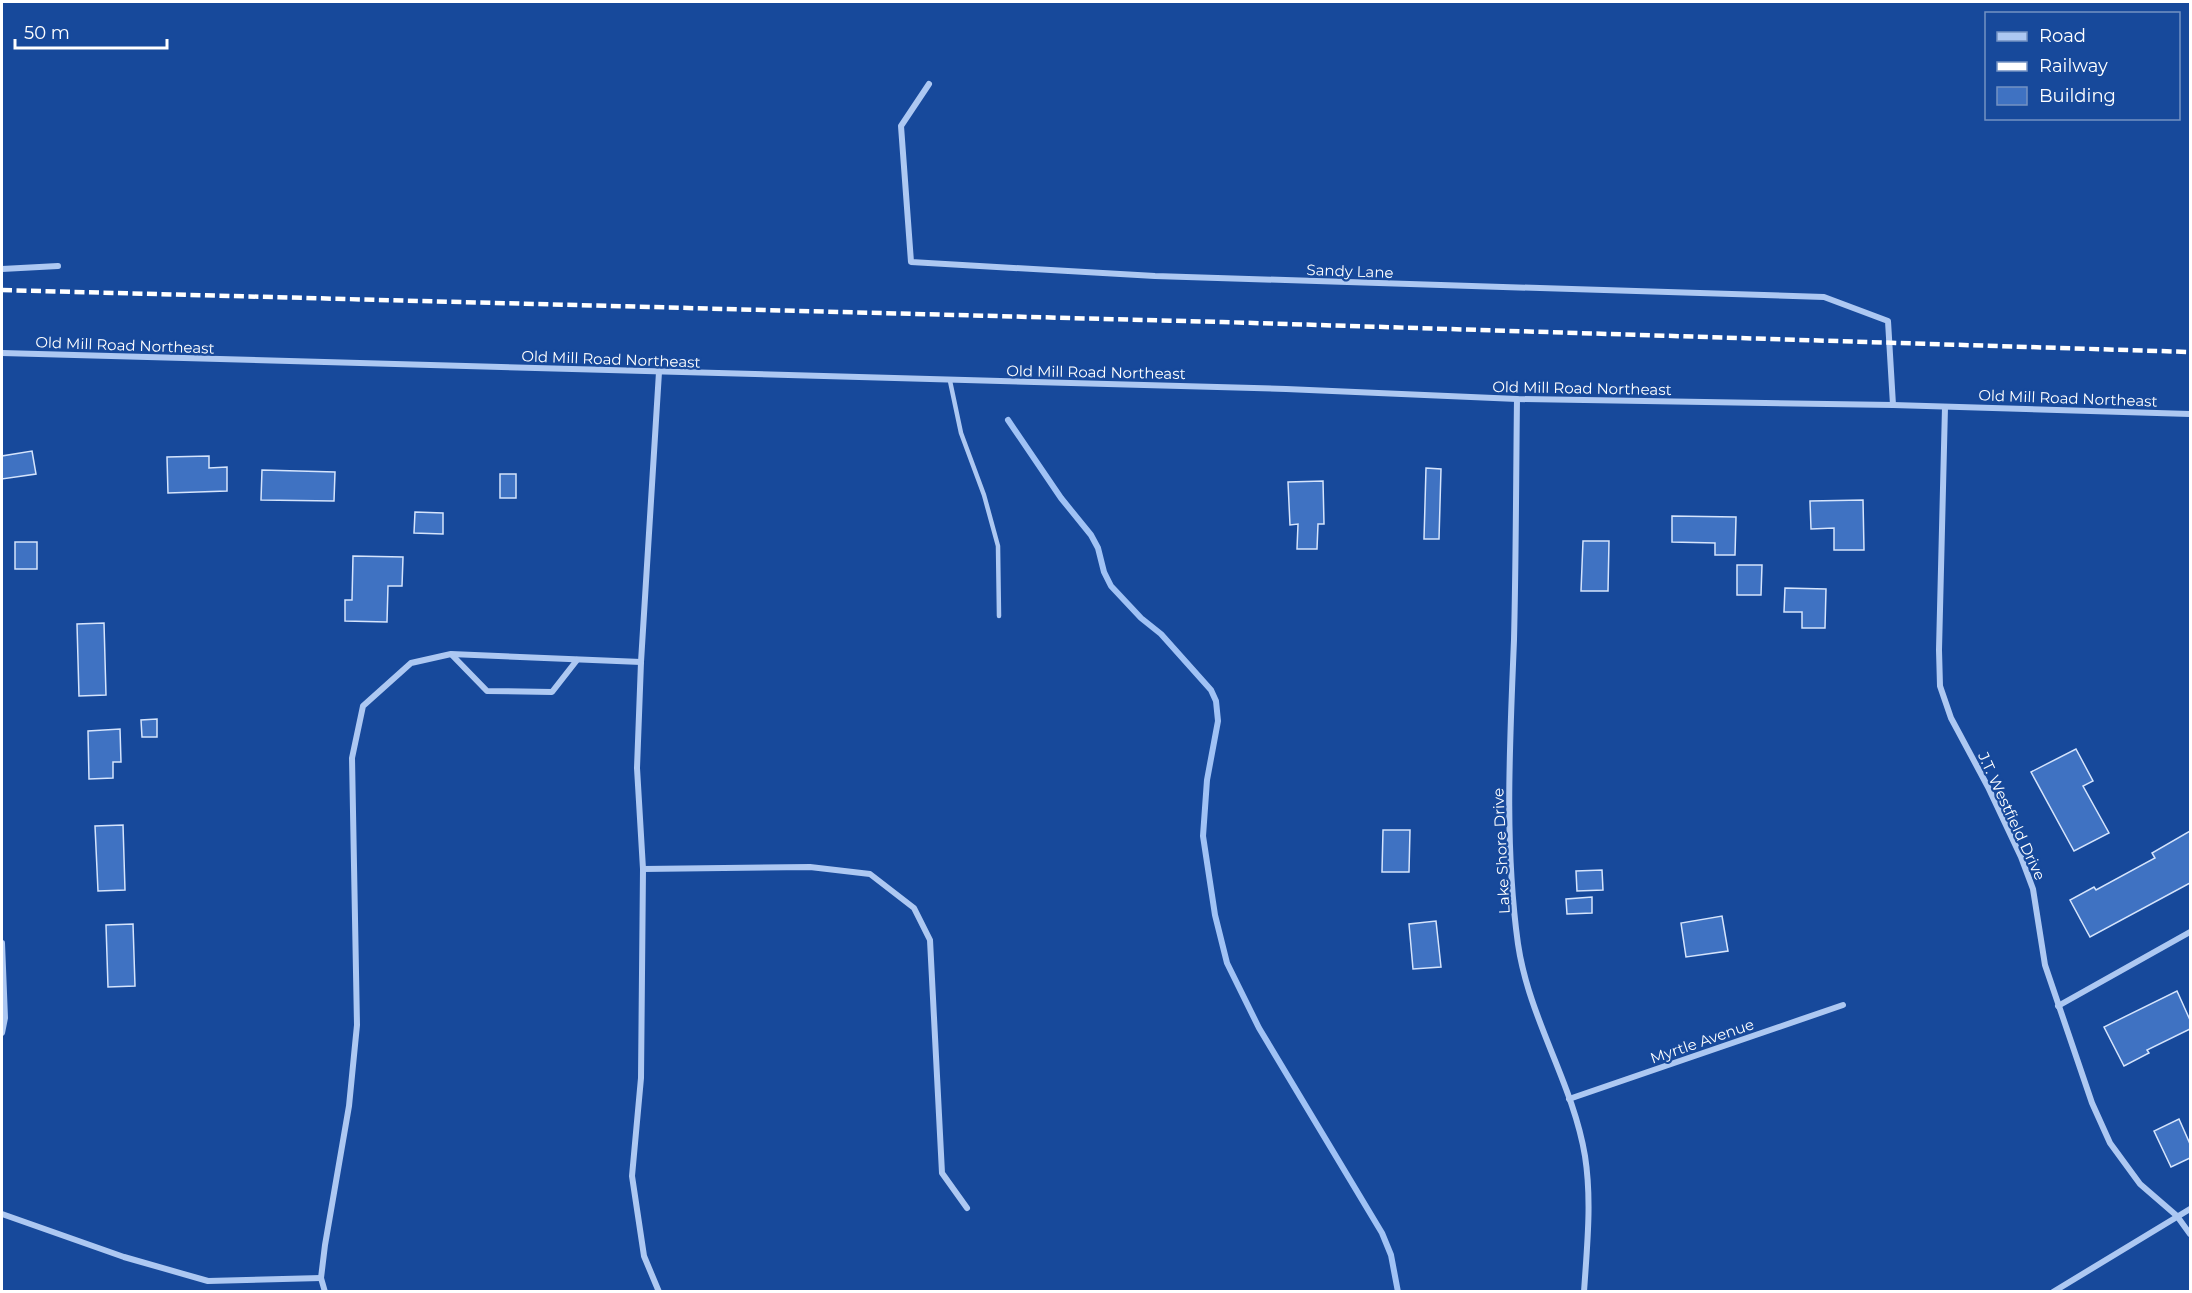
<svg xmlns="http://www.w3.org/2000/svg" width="2192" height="1293" viewBox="0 0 2192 1293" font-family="Montserrat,sans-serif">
	<rect width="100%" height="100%" fill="#17499b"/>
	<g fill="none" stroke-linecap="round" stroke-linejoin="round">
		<!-- stream -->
		<path stroke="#a0c2f5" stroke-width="6" d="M1008,420L1061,498L1091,535L1098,548L1104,572L1111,586L1141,618L1161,634L1211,690L1216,701L1218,721L1207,780L1203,836L1215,915L1227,963L1259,1028L1382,1233L1391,1255L1398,1292"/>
	</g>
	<!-- building -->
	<g fill="#3f72c2" stroke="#d5e4fc" stroke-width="1.5">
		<path d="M32,451L36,474L2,479V456Z"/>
		<path d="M209,456V468L227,467V491L168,493L167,457Z"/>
		<path d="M1426,468L1441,469L1439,539H1424Z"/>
		<path d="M262,470L335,472L334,501L261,500Z"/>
		<rect x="500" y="474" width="16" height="24"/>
		<path d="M1323,481L1324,524H1318L1317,549H1297L1298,524L1290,525L1288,482Z"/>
		<path d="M1863,500L1864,550H1834V528L1811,529L1810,501Z"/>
		<path d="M415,512L443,513V534L414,533Z"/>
		<path d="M1672,516L1736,517L1735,555H1715V543L1672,542Z"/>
		<path d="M1583,541H1609L1608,591H1581Z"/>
		<rect x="15" y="542" width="22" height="27"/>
		<path d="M353,556L403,557L402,586H388L387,622L345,621V600H352Z"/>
		<path d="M1737,565H1762L1761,595H1737Z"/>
		<path d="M1785,588L1826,589L1825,628H1802V612H1784Z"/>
		<path d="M104,623L106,695L79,696L77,624Z"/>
		<path d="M157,719V737H142L141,720Z"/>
		<path d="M120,729L121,762H113V778L89,779L88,731Z"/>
		<path d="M2076,749L2093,781L2083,786L2109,833L2074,851L2031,772Z"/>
		<path d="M123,825L125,890L98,891L95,826Z"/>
		<path d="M1383,830H1410L1409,872H1382Z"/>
		<path d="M2190,831V883L2090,937L2070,900L2094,887L2096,890L2155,858L2152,853Z"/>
		<path d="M1602,870L1603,890L1577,891L1576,871Z"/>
		<path d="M1592,897V913L1567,914L1566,899Z"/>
		<path d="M1722,916L1728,951L1686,957L1681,923Z"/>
		<path d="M1436,921L1441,967L1413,969L1409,924Z"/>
		<path d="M133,924L135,986L108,987L106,925Z"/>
		<path d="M2177,991L2190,1020V1029L2147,1050L2149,1053L2124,1066L2104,1027Z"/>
		<path d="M2179,1119L2190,1144V1158L2171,1167L2154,1131Z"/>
	</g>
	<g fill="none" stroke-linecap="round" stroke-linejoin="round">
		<!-- lane -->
		<path stroke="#adc8f2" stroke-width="4.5" d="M950,381L961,433L984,495L998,546L999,616"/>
		<!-- street -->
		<g stroke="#adc8f2" stroke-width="6">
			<path d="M929,84L901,126L911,262L1155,276L1824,297L1888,321L1893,405"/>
			<path d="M2,269L58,266"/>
			<path d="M2,353L1286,389L1517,399L1893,405L2190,414"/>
			<path d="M659,372L641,662L637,768L643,869L641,1078L632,1176L644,1256L659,1292"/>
			<path d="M1517,399C1516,479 1516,560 1514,640C1510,741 1504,843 1518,944C1529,1019 1573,1083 1585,1156C1592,1201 1587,1246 1584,1292"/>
			<path d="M1945,407L1939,650L1940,686L1951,718L1988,787L2021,857L2033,889L2045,965L2092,1103L2110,1143L2140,1184L2177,1216L2190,1234"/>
			<path d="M452,655L487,691L552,692L577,660"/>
			<path d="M643,869L810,867L870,874L914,908L930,940L942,1173L967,1208"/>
			<path d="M2,943L5,1018L2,1033"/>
			<path d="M2058,1006L2190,932"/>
			<path d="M1569,1099L1843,1005"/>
			<path d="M2,1214L124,1257L208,1281L321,1278"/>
			<path d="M325,1292L321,1278L325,1245L349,1106L357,1025L352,758L363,706L411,663L451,654L641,662"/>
			<path d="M2053,1292L2190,1209"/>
		</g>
		<!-- rail -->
		<path stroke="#fff" stroke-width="4.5" stroke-dasharray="10 4.5" stroke-linecap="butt" d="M2,290L1222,322L2190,352"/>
	</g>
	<g text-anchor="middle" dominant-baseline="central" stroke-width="4.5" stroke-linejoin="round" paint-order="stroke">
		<!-- street labels -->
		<g font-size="15" fill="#fff" stroke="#17499b">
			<text transform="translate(1350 271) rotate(2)">Sandy Lane</text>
			<text transform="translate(125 345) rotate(2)">Old Mill Road Northeast</text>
			<text transform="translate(611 359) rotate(2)">Old Mill Road Northeast</text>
			<text transform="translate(1096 372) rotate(1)">Old Mill Road Northeast</text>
			<text transform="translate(1582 388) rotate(1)">Old Mill Road Northeast</text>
			<text transform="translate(2068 398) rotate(2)">Old Mill Road Northeast</text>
			<text transform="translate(2012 816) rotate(65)">J.T. Westfield Drive</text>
			<text transform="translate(1501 851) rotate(-93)">Lake Shore Drive</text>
			<text transform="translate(1702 1041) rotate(-19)">Myrtle Avenue</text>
		</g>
	</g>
	<!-- border -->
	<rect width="2192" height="1293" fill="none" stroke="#ffffff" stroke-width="6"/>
	<!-- legend -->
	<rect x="1985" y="12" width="195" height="108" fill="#17499b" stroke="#7492c3" stroke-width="1.5"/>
	<rect x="1997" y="32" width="30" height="9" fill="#adc8f2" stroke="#7492c3" stroke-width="1.5"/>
	<text x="2039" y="42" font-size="18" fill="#ffffff">Road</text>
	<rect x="1997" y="62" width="30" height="9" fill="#ffffff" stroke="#7492c3" stroke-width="1.5"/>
	<text x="2039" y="72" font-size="18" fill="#ffffff">Railway</text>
	<rect x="1997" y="87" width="30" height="18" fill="#3f72c2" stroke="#7492c3" stroke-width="1.5"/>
	<text x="2039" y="102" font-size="18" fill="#ffffff">Building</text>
	<!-- scale -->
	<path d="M15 39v9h152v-9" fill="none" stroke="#ffffff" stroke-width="3"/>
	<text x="24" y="39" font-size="18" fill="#ffffff" stroke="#17499b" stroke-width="4.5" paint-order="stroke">50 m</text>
</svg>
